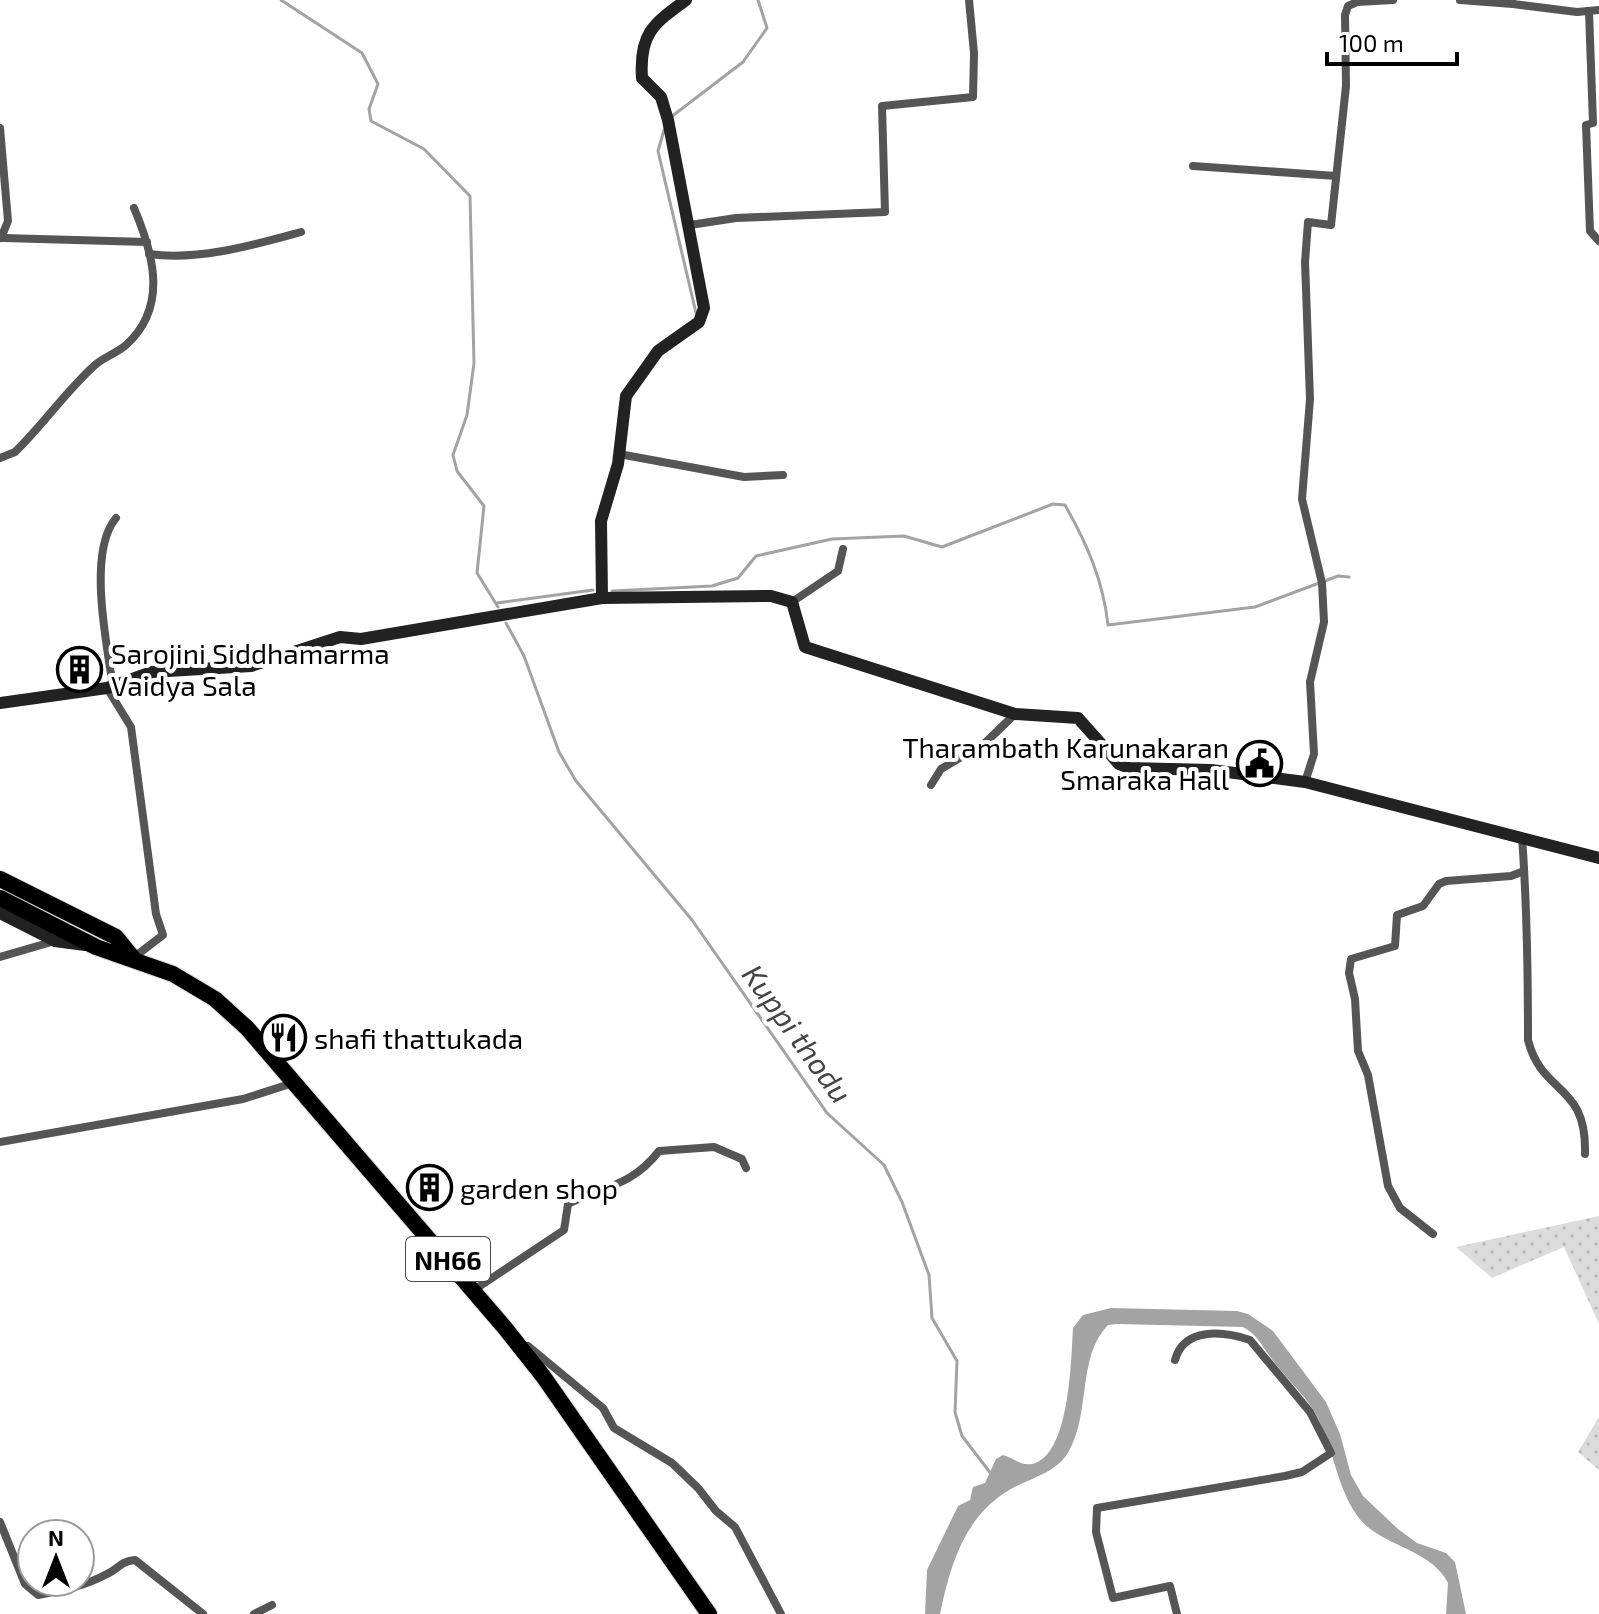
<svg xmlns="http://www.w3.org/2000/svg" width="1599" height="1614" viewBox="0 0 1599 1614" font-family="'Exo 2',sans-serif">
	<defs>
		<pattern id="grass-dots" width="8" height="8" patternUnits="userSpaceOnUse" patternTransform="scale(2)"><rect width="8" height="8" fill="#dcdcdc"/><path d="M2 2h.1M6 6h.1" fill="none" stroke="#bbb" stroke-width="1.8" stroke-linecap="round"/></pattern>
	</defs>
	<rect width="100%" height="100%" fill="#fff"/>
	<!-- grass -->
	<g fill="url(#grass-dots)">
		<path d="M1599,1216V1324L1564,1247L1492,1278L1456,1247Z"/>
		<path d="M1599,1417V1470L1578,1452Z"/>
	</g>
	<!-- water -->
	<path fill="#a3a3a3" d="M1111,1308L1237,1311L1248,1314L1273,1331L1326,1402L1340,1434L1351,1475L1363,1496L1398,1529L1417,1543L1446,1553L1455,1562L1466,1614H1446L1448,1583C1430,1547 1378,1547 1356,1514C1335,1483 1333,1443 1314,1411C1302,1392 1284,1376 1271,1358C1261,1345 1258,1335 1243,1327L1117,1324L1108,1325C1077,1357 1091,1411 1069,1451C1057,1473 1030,1478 1009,1490C964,1517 950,1566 940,1614H925L927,1570L958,1506L970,1500L973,1487L985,1483L996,1459L1003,1455C1015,1458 1019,1466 1032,1464C1070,1456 1071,1359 1073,1328L1083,1315Z"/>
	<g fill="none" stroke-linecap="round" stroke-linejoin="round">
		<!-- stream -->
		<g stroke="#a3a3a3" stroke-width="3">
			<path d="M281,0L362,53L378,84L369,109L371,121L424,149L470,196L474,363L467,415L453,455L457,471L484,506L477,573L498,607"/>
			<path d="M671,117L743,62L767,28L758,0"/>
			<path d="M664,130L658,151L696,313"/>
			<path d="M612,591L712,586L738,578L756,556L832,539L904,536L942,547L1053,504L1065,505C1087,544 1103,580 1108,625L1255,607L1338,576L1349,577"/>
			<path d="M497,603L593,590"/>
			<path d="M506,623L524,656L559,752L576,781L692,920L827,1113L884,1165L902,1202L929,1275L932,1318L957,1361L955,1412L962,1436L992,1475"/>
		</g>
		<defs>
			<g id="highway">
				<path d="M0,879L116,937L133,958"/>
				<path d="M0,898L96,947L173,974L215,999L247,1028L505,1328L543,1376L709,1614"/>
			</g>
		</defs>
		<!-- highway casing -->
		<use href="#highway" stroke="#dbdbdb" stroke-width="18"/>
		<!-- street -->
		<g stroke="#555" stroke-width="8">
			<path d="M1460,0L1513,4"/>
			<path d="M1512,0L1513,4L1577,12L1599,10"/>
			<path d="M1589,11L1593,123L1586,125L1590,231L1599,241"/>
			<path d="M0,128L8,221L1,238"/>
			<path d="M1193,166L1336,176"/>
			<path d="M690,225L736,218L885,212L882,106L973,97L974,53L969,0"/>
			<path d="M3,238L147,242"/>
			<path d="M149,254C199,261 253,245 301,232"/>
			<path d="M619,454L744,477L783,475"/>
			<path d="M0,458L15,452C43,425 66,391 95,365C104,357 117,353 126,345C168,307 154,255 134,208"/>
			<path d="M792,602L838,571L843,549"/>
			<path d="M113,687C107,645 87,552 116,518"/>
			<path d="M107,688L131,727L156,914L163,935L133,958"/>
			<path d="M1305,782L1314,754L1310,682L1324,622L1322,583L1302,499L1310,399L1305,262L1308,222L1331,225L1346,86L1345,15L1348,6L1357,2L1393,0"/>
			<path d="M931,785L941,769L985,743L1015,714"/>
			<path d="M1522,837C1527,905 1528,972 1528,1040C1542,1096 1587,1082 1585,1154"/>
			<path d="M0,957L55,941"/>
			<path d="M0,1142L243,1099L293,1083"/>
			<path d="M1433,1234L1400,1208L1388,1186L1368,1075L1358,1051L1355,999L1349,973L1351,959L1395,946L1397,915L1423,906L1439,884L1446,881L1511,876L1524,871"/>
			<path d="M474,1290L564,1230L568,1204C605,1186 632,1186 659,1151L714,1147L742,1159L746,1168"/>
			<path d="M528,1346L603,1408L614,1428L672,1463L698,1488L716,1511L735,1527L781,1614"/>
			<path d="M1175,1360C1184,1327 1223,1331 1250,1340L1310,1412L1331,1453L1302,1472L1285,1476L1097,1508L1096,1532L1113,1598L1170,1586L1177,1614"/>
			<path d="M0,1522L25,1584L38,1595C61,1591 85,1586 107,1574C118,1569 121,1561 135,1560L203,1614"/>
			<path d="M254,1614L272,1605"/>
		</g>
		<!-- secondary -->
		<g stroke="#222" stroke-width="12">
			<path d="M602,598L601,521L618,464L626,396L658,351L699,322L704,308L668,120L661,97L642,78C639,34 653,24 686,0"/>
			<path d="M0,703L107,688L152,672L251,666L340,637L361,639L602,598L771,596L792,602L805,647L1015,714L1078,718L1119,764L1129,768L1211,770L1305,782L1599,858"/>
			<path d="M0,913L55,941L85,945"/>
		</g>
		<!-- highway -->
		<use href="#highway" stroke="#000" stroke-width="16"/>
	</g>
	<!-- icons -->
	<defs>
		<symbol id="building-ring" viewBox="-11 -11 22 22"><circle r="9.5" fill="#fff" stroke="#000" stroke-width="1.5"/><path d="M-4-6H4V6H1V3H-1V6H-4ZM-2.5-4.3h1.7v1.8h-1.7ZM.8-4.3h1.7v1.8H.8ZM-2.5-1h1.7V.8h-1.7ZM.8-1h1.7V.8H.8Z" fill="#000"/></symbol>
		<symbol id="civic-ring" viewBox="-11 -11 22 22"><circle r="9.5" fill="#fff" stroke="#000" stroke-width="1.5"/><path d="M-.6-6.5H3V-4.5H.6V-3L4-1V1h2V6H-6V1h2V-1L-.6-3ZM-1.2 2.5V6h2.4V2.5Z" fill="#000"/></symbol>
		<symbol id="restaurant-ring" viewBox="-11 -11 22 22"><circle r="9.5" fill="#fff" stroke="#000" stroke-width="1.5"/><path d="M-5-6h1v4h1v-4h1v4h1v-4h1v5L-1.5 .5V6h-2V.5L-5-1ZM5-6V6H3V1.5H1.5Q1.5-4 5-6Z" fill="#000"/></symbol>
	</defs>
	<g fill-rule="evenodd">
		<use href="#building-ring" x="54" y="644" width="51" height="51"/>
		<use href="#civic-ring" x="1234" y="738" width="51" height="51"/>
		<use href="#restaurant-ring" x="258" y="1012" width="51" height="51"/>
		<use href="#building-ring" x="404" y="1162" width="51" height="51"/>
	</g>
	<g text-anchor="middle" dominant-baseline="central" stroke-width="8" stroke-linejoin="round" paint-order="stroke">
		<!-- shield labels -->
		<rect fill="#fff" stroke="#4c4c4c" stroke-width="2" x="406" y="1237" width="84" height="44" rx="6"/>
		<g font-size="26" font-weight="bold" fill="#000">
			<text x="448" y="1259">NH66</text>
		</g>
		<!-- poi labels -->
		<g font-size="28" fill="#000" stroke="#fff" text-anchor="start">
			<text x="111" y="653">Sarojini Siddhamarma<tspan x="111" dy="32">Vaidya Sala</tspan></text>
			<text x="1229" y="747" text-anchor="end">Tharambath Karunakaran<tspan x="1229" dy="32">Smaraka Hall</tspan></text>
			<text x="314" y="1038">shafi thattukada</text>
			<text x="460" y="1188">garden shop</text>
		</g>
		<!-- water labels -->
		<g font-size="30" font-style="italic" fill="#444" stroke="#fff">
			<text transform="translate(798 1033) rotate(54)">Kuppi thodu</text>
		</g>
	</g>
	<!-- north arrow -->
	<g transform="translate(56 1558)"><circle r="38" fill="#ffffff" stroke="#999999" stroke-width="2"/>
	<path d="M0-6L14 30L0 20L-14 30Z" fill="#000000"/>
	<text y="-12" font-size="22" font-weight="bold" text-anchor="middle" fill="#000000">N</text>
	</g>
	<!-- scale -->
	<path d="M1327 52v12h130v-12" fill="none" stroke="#000000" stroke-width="4"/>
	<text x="1339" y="52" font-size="24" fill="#000000" stroke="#ffffff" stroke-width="6" paint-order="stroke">100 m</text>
</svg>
